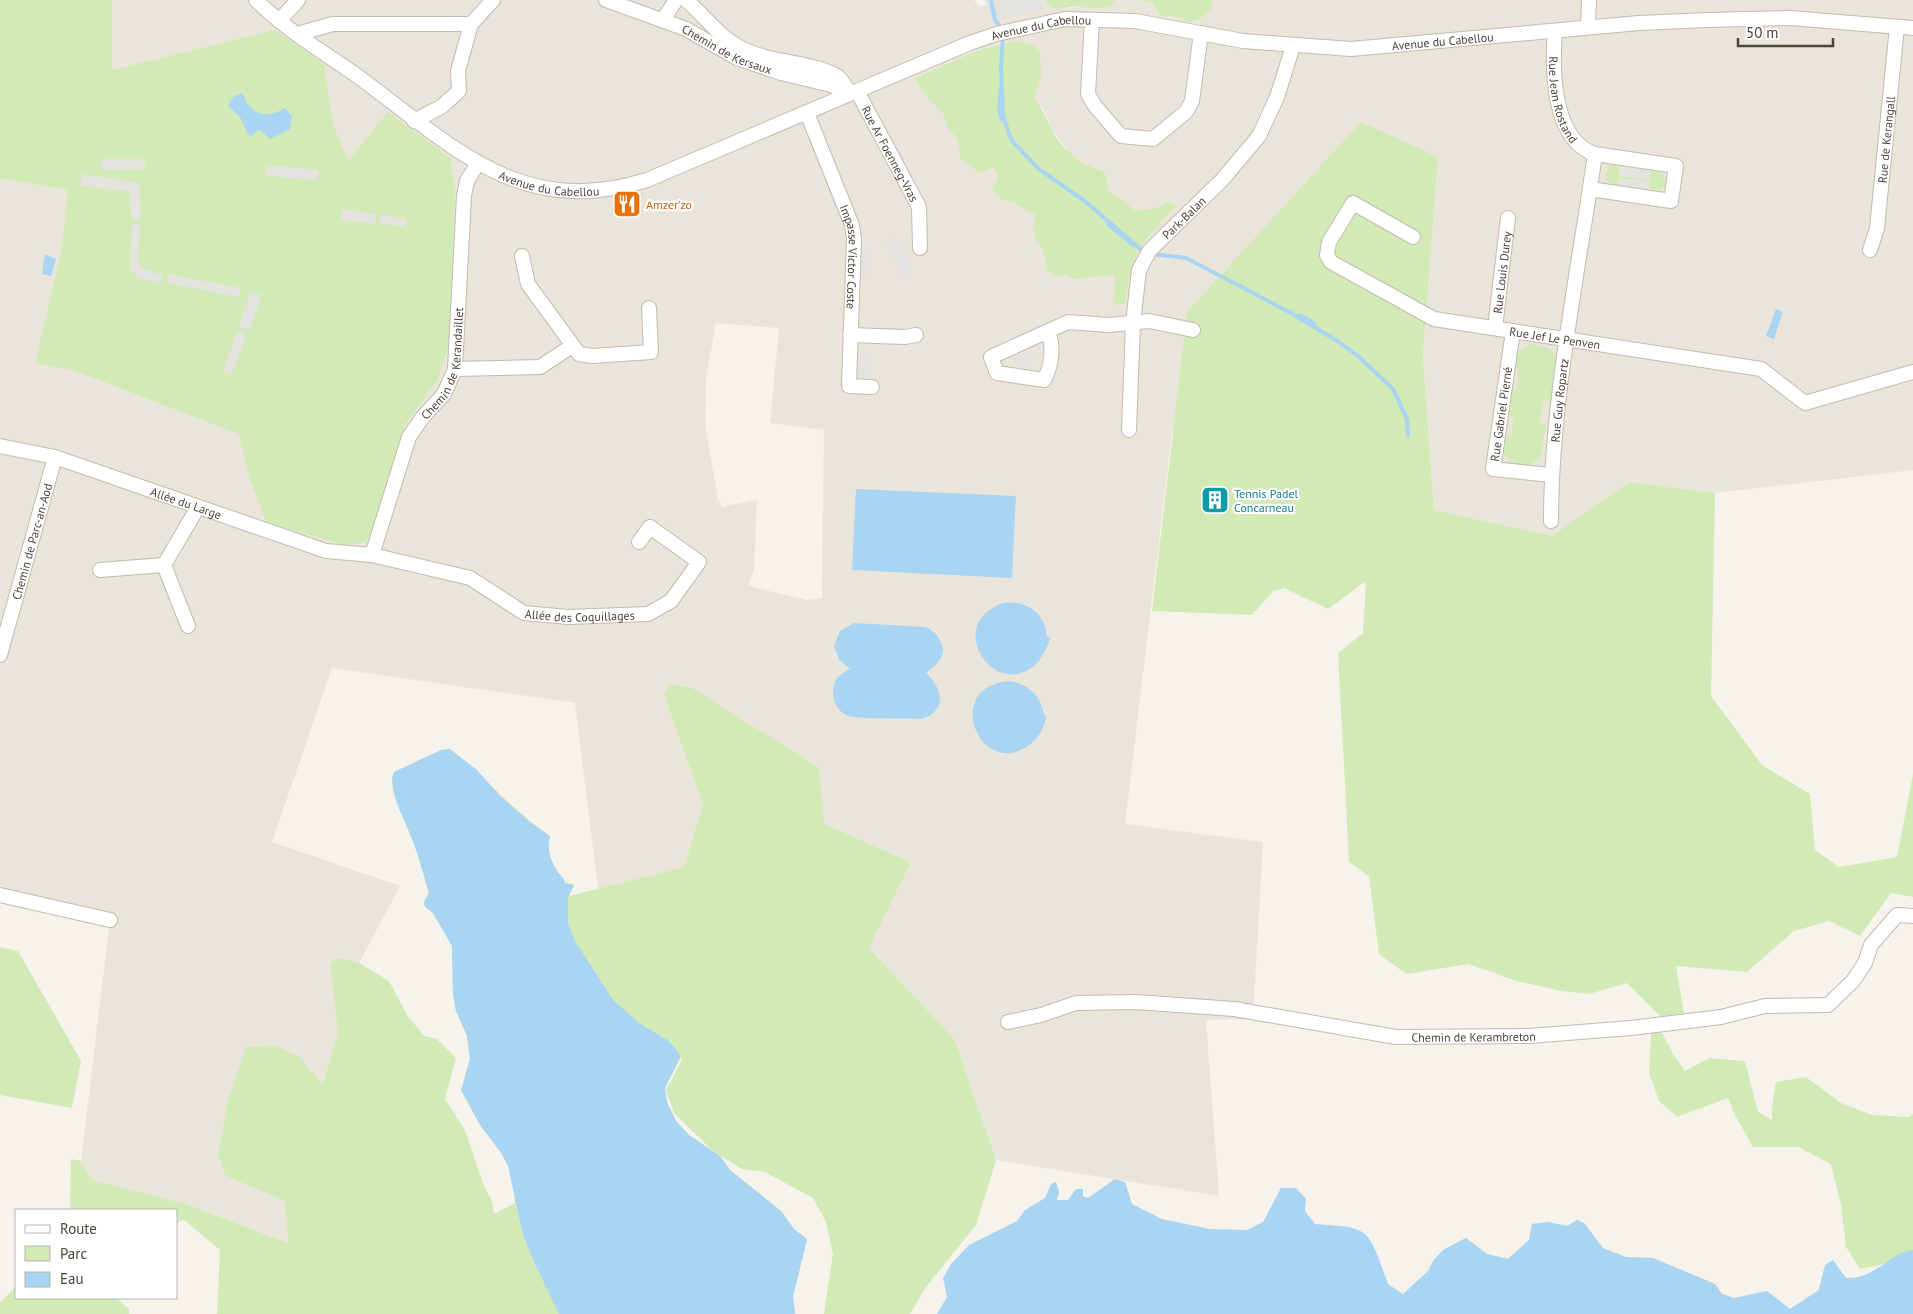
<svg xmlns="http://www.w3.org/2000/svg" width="1913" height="1314" viewBox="0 0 1913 1314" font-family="'PT Sans',sans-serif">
	<rect width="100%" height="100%" fill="#f6f3ec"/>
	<!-- residential -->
	<path fill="#eae5da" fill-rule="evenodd" d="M0,0H974L980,7L1001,0H1046L1047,4L1069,9L1079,6L1088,9L1110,7L1115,0H1138L1152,3L1169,18L1177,17L1190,21L1201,18L1212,8L1213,0H1913V470L1715,493L1629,482L1552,536L1434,510L1423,355L1438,158L1172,432L1125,824L1263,842L1253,1019L1206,1020L1219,1196L996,1160L955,1040L869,948L911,862L824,824L818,768L664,695L703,805L685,867L598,889L575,703L332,668L272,842L400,886L359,963L339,958L336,1004L338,1032L323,1084L299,1057L226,1176L286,1201L288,1243L186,1204L92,1180L81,1161L109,928L0,901ZM1013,41L1041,77L1034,97L1043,108L1051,128L1073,158L1090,167L1105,172L1109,190L1136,211L1156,208L1170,201L1177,206L1156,227L1135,257L1128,278L1125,304L1113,305L1115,275L1073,279L1047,258L1038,244L1035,215L1014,203L1001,199L999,179L993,168L960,158L958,140L948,128L942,112L915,78L974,52ZM716,323L779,328L770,423L824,430L822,598L807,600L748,586L754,570L757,500L722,507L718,499L705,425L706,377Z"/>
	<!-- green -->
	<g fill="#d2eab5">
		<path d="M0,0H112V70L275,30L324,64L333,125L348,161L388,112L450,158L455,192L449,345L437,381L406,423L378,518L366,542L346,545L267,523L250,480L239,434L73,370L39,364L36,359L62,249L68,190L0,178Z"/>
		<path d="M1046,0H1115L1110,7L1088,9L1079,6L1055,9L1047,4Z"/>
		<path d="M1139,0H1213L1212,8L1201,18L1190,22L1177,17L1161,16L1152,3Z"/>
		<path d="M1013,41L1029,43L1040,51L1041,77L1034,97C1042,107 1045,117 1051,128C1063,151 1080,164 1105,172L1109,190L1136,211L1156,208L1170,201L1177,206C1142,241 1131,254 1125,304L1113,305L1115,275L1073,279L1066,275L1055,276L1046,269C1048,245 1028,244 1035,215L1014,203L1001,199L991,187L999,179L993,168L980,173L960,158L958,140L948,128L942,112L921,90L915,78L974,52Z"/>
		<path d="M1361,122L1438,157L1423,355L1434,510L1552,536L1629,482L1715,493L1711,696L1762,765L1810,794L1815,850L1839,867L1897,857L1913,774V897L1891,893L1860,936L1829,921L1794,931L1747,972L1676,966L1684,1014L1660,1016L1627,983L1589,994L1562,991L1520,982L1468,964L1406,974L1379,954L1369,876L1349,862L1338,653L1363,633L1366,581L1328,609L1284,588L1273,591L1252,615L1152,611L1187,312Z"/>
		<path d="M1611,165L1619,166V176L1649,179L1651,171L1663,173L1667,183L1660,190H1650L1649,181L1619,178V187L1608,184L1605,173Z"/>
		<path d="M1531,344L1550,349L1556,358L1550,401H1543L1540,424L1546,425L1541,457C1528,470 1514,466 1503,453L1504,435L1511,436L1514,418L1507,416L1511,390H1517L1518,367L1514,366C1516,354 1519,347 1531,344Z"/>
		<path d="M670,684L692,688L819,768L824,824L911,862L869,948L955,1040L996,1160L976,1225L926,1287L910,1314H824L833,1254L826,1222L813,1198L765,1172L742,1169L713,1151L674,1113L666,1090L682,1060L680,1058L665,1088L667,1102L676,1121L689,1135L720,1156L730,1170L781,1211L794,1229L807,1239L793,1297L795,1314H217L220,1250L184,1220L176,1223V1210H70L71,1159L81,1161L92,1180L186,1204L288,1243L285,1201L226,1176L218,1155L228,1101L246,1047L277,1046L299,1057L323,1084L338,1032L330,963L339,958L359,963L389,981L407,1015L424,1036L437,1039L456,1058L445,1099L465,1130L484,1186L492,1201L494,1214L515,1203L513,1181L508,1166L502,1154L480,1125L461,1090L470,1059L467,1036L456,1011L453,995L452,946L433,913L425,907L424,902L429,893C423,873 418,853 410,834C404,818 387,789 394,772L441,750L450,749C485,776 513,811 550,836C547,848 550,859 556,869C559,875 564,877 565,883L574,885L569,896L684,867L703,805L664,695Z"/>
		<path d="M0,947L18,951L81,1061L72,1108L0,1095Z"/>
		<path d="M1662,1032L1673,1054L1685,1071L1710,1058L1745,1061L1758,1112L1772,1120V1106L1776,1082L1806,1077L1841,1103L1872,1115L1909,1117L1913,1114V1278L1821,1314L1418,1282L1429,1270L1433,1261L1443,1250L1466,1238L1487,1254L1508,1259L1529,1240L1532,1224L1548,1222L1567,1226L1577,1220L1584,1223L1603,1248L1626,1257L1653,1258L1715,1284L1722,1294L1734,1298L1767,1291L1790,1309L1819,1290L1825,1265L1833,1260L1846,1278L1859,1279L1888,1263L1860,1269L1846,1247L1841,1205L1831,1164L1798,1147H1753L1735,1115L1728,1098L1677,1117L1659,1101L1649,1073L1651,1033Z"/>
		<path d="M16,1287V1298H116L129,1309V1314H0V1302Z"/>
	</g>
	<!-- parking -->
	<g fill="#e5e3e0">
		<path d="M985,0H1042L1045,8L993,23Z"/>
		<path d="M101,159H145V169L102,170Z"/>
		<path d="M266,165L318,170L317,181L265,175Z"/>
		<path d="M1621,166L1650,170L1648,178L1620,175Z"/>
		<path d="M82,174L139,183L141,220H132L129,191L80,186Z"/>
		<path d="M1620,180L1647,182V190L1620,187Z"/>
		<path d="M343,209L376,214L375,224L341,220Z"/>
		<path d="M381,214L406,219L405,227L379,223Z"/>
		<path d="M140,224L138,262L143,269L163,275L160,284L138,278L130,268L132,225Z"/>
		<path d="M897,236L915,273L904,279L885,242Z"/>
		<path d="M862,248L872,249L870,275L860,274Z"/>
		<path d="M168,274L241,288L239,297L167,283Z"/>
		<path d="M250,292L261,295L250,330L239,326Z"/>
		<path d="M238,330L247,334L232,374L223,370Z"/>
		<path d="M1014,353L1034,354L1031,375L1011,372Z"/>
		<path d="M858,354L873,355L872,379L856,378Z"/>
	</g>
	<!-- water -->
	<g fill="#a9d4f2">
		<path d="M242,93C244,96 245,100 247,103C256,118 273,116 285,108L292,116L290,129L270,139L260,130L256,131L253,136L248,135L240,117L228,106L233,97Z"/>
		<path d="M45,254L56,259L51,276L42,274Z"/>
		<path d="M1776,309L1783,312L1774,339L1766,336Z"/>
		<path d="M856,489L1016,496L1012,578L852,570Z"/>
		<path d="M1003,603C1027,600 1045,613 1047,637H1050C1050,642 1042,658 1037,663C996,704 942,624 1003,603Z"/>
		<path d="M854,623L926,627C938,633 950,649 938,662C935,666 930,669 926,673C943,689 948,711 921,719C906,718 858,720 846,715C837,710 833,701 833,692C833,679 840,674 850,669L840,661L834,646L840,631Z"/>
		<path d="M1008,681C1028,683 1041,695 1044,715L1046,716C1046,724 1038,740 1028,746C980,779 942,688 1008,681Z"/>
		<path d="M450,749L477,770L500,796L531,823L550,836C547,848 550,859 556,869C559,875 564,877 565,883L574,885L568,897V923L575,941L613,1000L639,1023L669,1041L679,1053L680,1058L665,1088L667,1102L676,1121L689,1135L720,1156L730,1170L781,1211L794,1229L807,1239L793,1297L795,1314H559L534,1262L523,1235L508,1166L502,1154L480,1125L461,1090L470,1059L467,1036L456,1011L453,995L452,946L433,913L425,907L424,902L429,893C423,873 418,853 410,834C404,818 387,789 394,772L441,750Z"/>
		<path d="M1115,1179L1125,1182L1132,1204L1162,1219L1210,1229L1247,1230L1263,1222L1281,1188H1296L1306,1199L1305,1211L1315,1224C1330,1226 1353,1224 1365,1234C1375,1243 1383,1271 1388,1284L1403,1294L1429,1270L1433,1261L1443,1250L1466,1238L1487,1254L1508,1259L1529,1240L1532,1224L1548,1222L1567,1226L1577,1220L1584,1223L1603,1248L1626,1257L1653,1258L1715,1284L1722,1294L1734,1298L1767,1291L1790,1309L1819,1290L1825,1265L1833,1260L1846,1278C1877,1279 1889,1252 1913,1250V1314H937L947,1297L943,1278L951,1264L969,1245L1017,1221L1025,1210L1045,1198L1051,1184L1056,1182L1059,1192L1057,1200H1068L1076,1189H1083V1196L1088,1198Z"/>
	</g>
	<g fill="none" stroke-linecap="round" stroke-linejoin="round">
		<!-- stream -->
		<g stroke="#a9d4f2" stroke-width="4">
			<path d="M991,0L995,20L1001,28"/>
			<path d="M1003,35L1001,68L1003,117L1012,141L1039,169L1086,202L1145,253"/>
			<path d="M1001,87L999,109L1002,120"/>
			<path d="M1108,224L1133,245"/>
			<path d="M1152,254L1186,258L1291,313L1339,342L1358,356L1393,389L1407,419L1408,435"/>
			<path d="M1300,315L1314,323"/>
		</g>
		<defs>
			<g id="minor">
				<path id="s1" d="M256,0C286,30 322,51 356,75C452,145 519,220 647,180L970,43L996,34L1065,19L1135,21L1243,41L1351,49L1639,23L1707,20L1790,18L1913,28"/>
				<path id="s2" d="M606,0L686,29L737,58L781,73L831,85L850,94"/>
				<path d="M686,0C704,15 719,37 741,48C769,63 813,62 837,76C842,80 845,85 848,91"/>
				<path d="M663,20L676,0"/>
				<path d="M1092,20L1088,94L1095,106L1121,136L1153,139L1186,112L1192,101L1201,33"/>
				<path d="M279,21L298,0"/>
				<path d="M1588,27L1589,0"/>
				<path id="s3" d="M1555,31C1552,69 1552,140 1595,154L1676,166L1671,201L1590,189"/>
				<path d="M297,34L333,24H471"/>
				<path id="s4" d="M857,91L919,207L920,248"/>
				<path id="s5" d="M807,113L852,225L854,239L849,386L872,387"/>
				<path d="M414,121L441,107L459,91L458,71L471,24L493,0"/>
				<path id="s6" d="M1413,237L1353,203L1329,242L1327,255L1331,262L1434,319L1761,369L1805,403L1913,372"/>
				<path id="s7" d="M1870,250L1877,228L1897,27"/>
				<path d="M522,256L528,284L579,354L592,356L651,352L649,308"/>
				<path id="s8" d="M1495,328L1508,218"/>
				<path d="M1048,331C1054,347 1052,365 1044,380L997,373L991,357L1068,322L1109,325L1149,321L1193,330"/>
				<path d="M1513,331L1493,469L1551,475"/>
				<path d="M850,335L905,337L916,335"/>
				<path d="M455,369L540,367L572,346"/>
				<path id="s9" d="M1129,430L1133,323L1139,270L1150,250L1222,180L1259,136L1277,97L1293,46"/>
				<path id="s10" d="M0,446L55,457L326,551L372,555L470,578L524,613L568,617L648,614L671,601L699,562L650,527L639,542"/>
				<path id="s11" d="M1551,521C1551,401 1578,274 1595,154"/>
				<path id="s12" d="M372,555L409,437L422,418L444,394L455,369L464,196L467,181L478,163"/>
				<path d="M164,565L198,507"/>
				<path d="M164,565L188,626"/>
				<path d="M100,570L164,565"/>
				<path id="s13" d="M0,655L55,457"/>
				<path d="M0,895L110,920"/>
				<path id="s14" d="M1008,1022L1041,1015L1076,1003L1136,1002L1234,1009L1396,1037L1529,1036L1631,1028L1721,1017L1765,1006L1828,1005L1853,981L1865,963L1871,945L1897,915L1913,916"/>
			</g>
		</defs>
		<!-- minor casing -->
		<use href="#minor" stroke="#c2bbae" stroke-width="16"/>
		<!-- minor -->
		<use href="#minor" stroke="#fff" stroke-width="14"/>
	</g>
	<!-- icons -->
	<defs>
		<symbol id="restaurant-square" viewBox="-11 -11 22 22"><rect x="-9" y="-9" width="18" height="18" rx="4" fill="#e8710a" stroke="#fff"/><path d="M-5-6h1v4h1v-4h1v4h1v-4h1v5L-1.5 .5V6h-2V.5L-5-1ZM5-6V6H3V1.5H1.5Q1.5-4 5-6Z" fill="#fff"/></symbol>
		<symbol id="building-square" viewBox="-11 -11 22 22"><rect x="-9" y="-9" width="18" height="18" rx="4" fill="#0f9aa8" stroke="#fff"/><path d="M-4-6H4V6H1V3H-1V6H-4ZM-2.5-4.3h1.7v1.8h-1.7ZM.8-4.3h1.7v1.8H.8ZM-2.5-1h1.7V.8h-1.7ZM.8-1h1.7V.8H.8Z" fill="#fff"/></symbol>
	</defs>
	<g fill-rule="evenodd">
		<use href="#restaurant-square" x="611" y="188" width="32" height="32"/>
		<use href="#building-square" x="1199" y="484" width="32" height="32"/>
	</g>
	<g text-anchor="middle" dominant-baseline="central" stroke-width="4.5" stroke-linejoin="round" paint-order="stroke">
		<!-- street labels -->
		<g font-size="12" fill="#4b4439" stroke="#fff">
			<text stroke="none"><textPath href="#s1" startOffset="875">Avenue du Cabellou</textPath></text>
			<text stroke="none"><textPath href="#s1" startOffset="1280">Avenue du Cabellou</textPath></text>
			<text stroke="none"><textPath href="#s2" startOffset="131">Chemin de Kersaux</textPath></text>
			<text stroke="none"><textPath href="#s3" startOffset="70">Rue Jean Rostand</textPath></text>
			<text stroke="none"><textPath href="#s7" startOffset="112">Rue de Kerangall</textPath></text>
			<text stroke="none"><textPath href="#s4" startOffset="71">Rue Ar Foenneg-Vras</textPath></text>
			<text stroke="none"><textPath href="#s1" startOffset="351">Avenue du Cabellou</textPath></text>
			<text stroke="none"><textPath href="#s9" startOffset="230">Park-Balan</textPath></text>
			<text stroke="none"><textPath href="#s5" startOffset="152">Impasse Victor Coste</textPath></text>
			<text stroke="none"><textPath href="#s8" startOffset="56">Rue Louis Durey</textPath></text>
			<text stroke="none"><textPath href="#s6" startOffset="376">Rue Jef Le Penven</textPath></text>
			<text stroke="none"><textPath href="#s12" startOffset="208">Chemin de Kerandaillet</textPath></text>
			<text stroke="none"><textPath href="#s11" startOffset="121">Rue Guy Ropartz</textPath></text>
			<text transform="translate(1501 414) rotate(-82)">Rue Gabriel Pierné</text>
			<text stroke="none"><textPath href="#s10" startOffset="195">Allée du Large</textPath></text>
			<text stroke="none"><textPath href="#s13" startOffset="118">Chemin de Parc-an-Aod</textPath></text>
			<text stroke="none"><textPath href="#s10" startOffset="610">Allée des Coquillages</textPath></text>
			<text stroke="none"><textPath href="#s14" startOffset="471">Chemin de Kerambreton</textPath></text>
		</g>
		<!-- food labels -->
		<g font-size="12" fill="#c56008" stroke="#fff" text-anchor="start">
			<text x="646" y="204">Amzer’zo</text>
		</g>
		<!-- culture labels -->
		<g font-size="12" fill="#0d838f" stroke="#fff" text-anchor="start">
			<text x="1234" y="493">Tennis Padel<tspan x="1234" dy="14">Concarneau</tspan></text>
		</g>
	</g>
	<!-- legend -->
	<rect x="15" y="1209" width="162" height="90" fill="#ffffff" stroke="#b7b4b0"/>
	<rect x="25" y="1225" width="25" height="8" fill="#ffffff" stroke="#b7b4b0"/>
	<text x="60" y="1234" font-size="15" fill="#4b4439">Route</text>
	<rect x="25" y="1246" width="25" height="15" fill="#d2eab5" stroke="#b7b4b0"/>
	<text x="60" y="1259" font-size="15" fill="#4b4439">Parc</text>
	<rect x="25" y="1272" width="25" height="15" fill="#a9d4f2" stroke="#b7b4b0"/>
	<text x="60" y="1284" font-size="15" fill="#4b4439">Eau</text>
	<!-- scale -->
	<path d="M1738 38v8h95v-8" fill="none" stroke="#4b4439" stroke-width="2.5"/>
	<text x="1746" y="38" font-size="15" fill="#4b4439" stroke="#ffffff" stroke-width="4" paint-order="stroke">50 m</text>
</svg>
